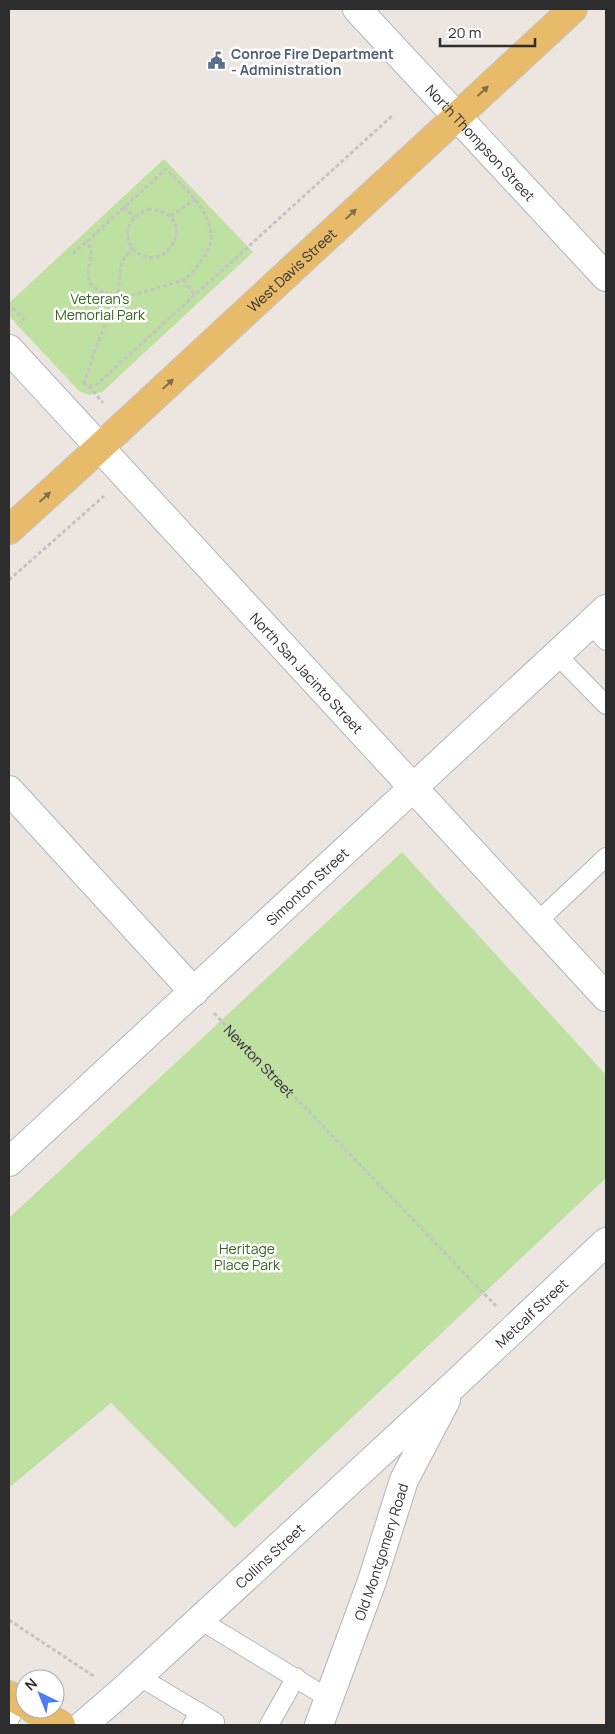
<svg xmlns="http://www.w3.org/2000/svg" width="615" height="1734" viewBox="0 0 615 1734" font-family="Manrope,sans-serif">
	<rect width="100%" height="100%" fill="#ede6e0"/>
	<!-- green -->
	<g fill="#bee0a1">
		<path d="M164,159L253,252L102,392L89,395L79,391L9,316V303Z"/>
		<path d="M402,852L606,1075V1178L235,1528L111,1403L11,1486L9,1483V1218Z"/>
	</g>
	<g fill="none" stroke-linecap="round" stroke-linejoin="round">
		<defs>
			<g id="service">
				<path d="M590,624L606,641"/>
				<path d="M557,655L606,705"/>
				<path d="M537,922L606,857"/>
				<path d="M200,1620L328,1698"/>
				<path d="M138,1676L215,1722"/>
				<path d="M9,1720L20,1701"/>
				<path d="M192,1725L199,1712"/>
				<path d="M269,1725L296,1677"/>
			</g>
			<g id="minor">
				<path id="s2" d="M357,9L606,277"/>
				<path id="s3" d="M9,349L606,997"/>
				<path d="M9,790L194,992"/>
				<path id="s4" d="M9,1162L606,609"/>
				<path id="s5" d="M83,1725L129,1685L455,1384L606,1242"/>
				<path id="s6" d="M319,1725L372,1581L404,1480L446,1400"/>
			</g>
			<g id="primary">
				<path id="s7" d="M9,530L99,448L573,9"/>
				<path d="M9,1695L25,1704"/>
				<path d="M33,1709L61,1725"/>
			</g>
		</defs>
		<!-- service casing -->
		<use href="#service" stroke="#b0b4bc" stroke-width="20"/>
		<!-- minor casing -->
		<use href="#minor" stroke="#b0b4bc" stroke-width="30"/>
		<!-- primary casing -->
		<use href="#primary" stroke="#c4c4c4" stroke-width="30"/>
		<!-- path -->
		<g stroke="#c4c4c4" stroke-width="3" stroke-dasharray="4 2.5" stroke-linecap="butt">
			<path d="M124,207L134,217"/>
			<path d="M148,209C164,209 179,218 176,236C175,242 170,248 166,252C137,273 106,227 148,209Z"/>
			<path d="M171,216L195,199"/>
			<path d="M73,254L166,169C184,188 210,208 211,237C212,249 194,273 185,279C180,282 134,295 127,296C118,297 100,293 94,287C82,276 92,264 91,251C91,248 88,244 87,241"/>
			<path d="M184,280L195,296"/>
			<path d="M13,308L26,322"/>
			<path d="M83,383L89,386L96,385L393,115"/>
			<path d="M84,384L96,347L118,295L121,265L124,258L133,248"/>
			<path d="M89,386L103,403"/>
			<path d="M9,580L104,496"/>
			<path id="s1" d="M214,1013L496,1306"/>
			<path d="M9,1620L95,1677"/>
		</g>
		<!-- service -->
		<use href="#service" stroke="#fff" stroke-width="18"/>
		<!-- minor -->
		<use href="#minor" stroke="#fff" stroke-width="28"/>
		<!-- primary -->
		<use href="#primary" stroke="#e8bb6a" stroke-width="28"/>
	</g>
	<!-- one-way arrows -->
	<defs><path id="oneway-solid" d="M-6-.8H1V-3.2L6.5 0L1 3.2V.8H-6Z" transform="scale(1.25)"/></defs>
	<g fill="#816d48">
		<use href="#oneway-solid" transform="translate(483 91) rotate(-43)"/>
		<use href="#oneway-solid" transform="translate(351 214) rotate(-43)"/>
		<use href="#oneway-solid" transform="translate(168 384) rotate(-43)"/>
		<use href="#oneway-solid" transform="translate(45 497) rotate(-42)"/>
	</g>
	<!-- icons -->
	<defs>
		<symbol id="civic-bare" viewBox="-9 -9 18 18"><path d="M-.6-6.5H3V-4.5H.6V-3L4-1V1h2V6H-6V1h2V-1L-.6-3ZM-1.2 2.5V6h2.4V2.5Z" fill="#5c6f8a" stroke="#fff" stroke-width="2.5" paint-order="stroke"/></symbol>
	</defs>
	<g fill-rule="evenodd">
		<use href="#civic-bare" x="204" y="48" width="25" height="25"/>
	</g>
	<g text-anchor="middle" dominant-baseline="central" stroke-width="5" stroke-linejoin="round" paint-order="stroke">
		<!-- service labels -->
		<g font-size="14" font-weight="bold" fill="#4e5e75" stroke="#fff" text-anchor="start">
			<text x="231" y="53">Conroe Fire Department<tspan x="231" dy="16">- Administration</tspan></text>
		</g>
		<!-- street labels -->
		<g font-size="14" fill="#2d2d2d" stroke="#fff">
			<text stroke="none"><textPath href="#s2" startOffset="182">North Thompson Street</textPath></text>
			<text stroke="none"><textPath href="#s7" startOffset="384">West Davis Street</textPath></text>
			<text stroke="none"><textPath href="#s3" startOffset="440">North San Jacinto Street</textPath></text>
			<text stroke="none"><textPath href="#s4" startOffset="406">Simonton Street</textPath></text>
			<text stroke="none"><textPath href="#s1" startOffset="66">Newton Street</textPath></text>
			<text stroke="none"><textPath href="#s5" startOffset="609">Metcalf Street</textPath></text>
			<text stroke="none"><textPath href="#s6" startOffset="184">Old Montgomery Road</textPath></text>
			<text stroke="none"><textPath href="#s5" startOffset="252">Collins Street</textPath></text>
		</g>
		<!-- park labels -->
		<g font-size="14" fill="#376620" stroke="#fff">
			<text x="100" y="298">Veteran's<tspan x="100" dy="16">Memorial Park</tspan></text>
			<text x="247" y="1248">Heritage<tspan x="247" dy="16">Place Park</tspan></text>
		</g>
	</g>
	<!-- border -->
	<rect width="615" height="1734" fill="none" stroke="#2d2d2d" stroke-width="20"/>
	<!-- north arrow -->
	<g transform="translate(40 1694) rotate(317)"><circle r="24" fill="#ffffff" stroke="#ababab"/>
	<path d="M0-4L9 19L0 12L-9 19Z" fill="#4c7eef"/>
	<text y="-8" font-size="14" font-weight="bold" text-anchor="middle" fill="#2d2d2d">N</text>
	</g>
	<!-- scale -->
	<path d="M440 38v8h95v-8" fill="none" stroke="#2d2d2d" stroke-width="2.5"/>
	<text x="448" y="38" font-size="15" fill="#2d2d2d" stroke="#ffffff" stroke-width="4" paint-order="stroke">20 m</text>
</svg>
